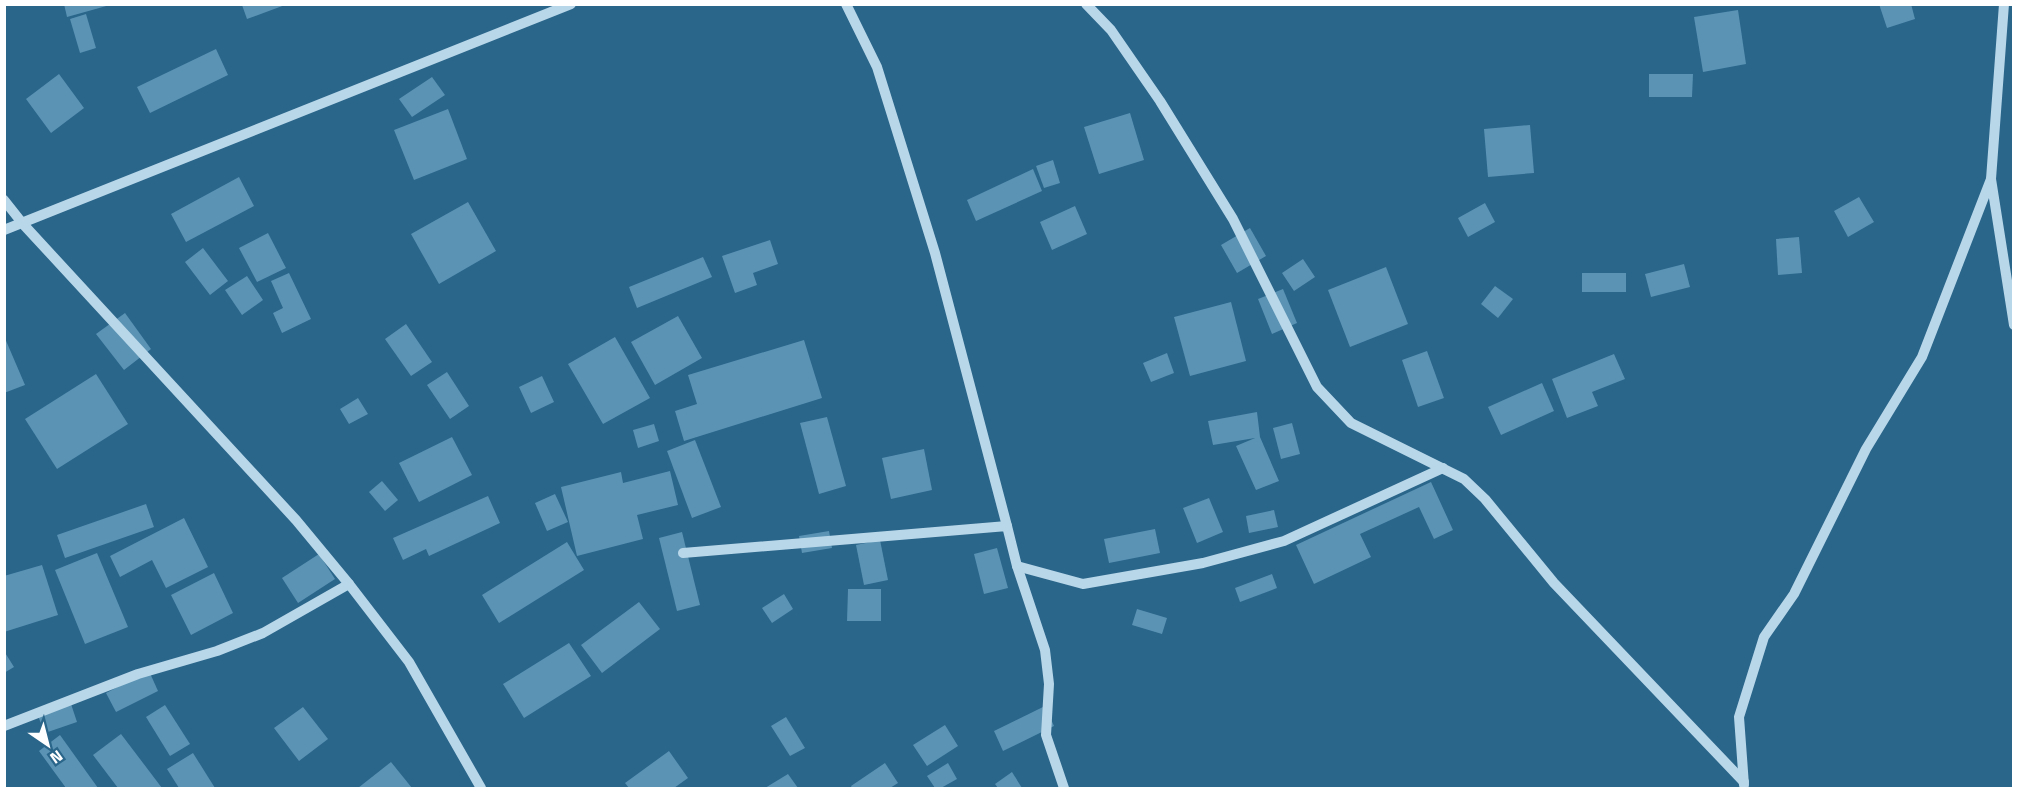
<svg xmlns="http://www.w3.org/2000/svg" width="2018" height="793" viewBox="0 0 2018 793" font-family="'Titillium Web',sans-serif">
	<rect width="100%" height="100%" fill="#2a658a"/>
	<!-- building -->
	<g fill="#5a93b4">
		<path d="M64,4H109L110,5L67,17Z"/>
		<path d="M1879,4H1911L1915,19L1887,28Z"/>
		<path d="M242,5H285L247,19Z"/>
		<path d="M1738,10L1746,64L1703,72L1694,17Z"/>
		<path d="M86,14L96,48L80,53L70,19Z"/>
		<path d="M216,49L228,75L150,113L137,87Z"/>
		<path d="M59,74L84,108L51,133L26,99Z"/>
		<path d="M1649,74H1693L1692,97H1649Z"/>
		<path d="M432,77L445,95L412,117L399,99Z"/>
		<path d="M448,109L467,159L414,180L394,130Z"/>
		<path d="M1130,113L1144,160L1099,174L1084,127Z"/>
		<path d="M1530,125L1534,173L1488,177L1484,129Z"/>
		<path d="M1053,160L1060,183L1044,188L1036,166Z"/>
		<path d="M1033,169L1042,191L976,221L967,200Z"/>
		<path d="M239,177L254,206L186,242L171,214Z"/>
		<path d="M1859,197L1874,222L1848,237L1834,211Z"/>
		<path d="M468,202L496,251L439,284L411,234Z"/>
		<path d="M1485,203L1495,222L1468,237L1458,218Z"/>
		<path d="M1075,206L1087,234L1052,250L1040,222Z"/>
		<path d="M1250,228L1266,256L1237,273L1221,245Z"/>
		<path d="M268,233L286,268L257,282L239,248Z"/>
		<path d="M1799,237L1802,273L1778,275L1776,239Z"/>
		<path d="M770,240L778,264L753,273L757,285L735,293L722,256Z"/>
		<path d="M203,248L228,281L210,295L185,262Z"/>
		<path d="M703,257L712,277L637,308L629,287Z"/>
		<path d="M1303,259L1315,277L1294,291L1282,273Z"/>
		<path d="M1684,264L1690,287L1651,297L1645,274Z"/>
		<path d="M1386,267L1408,324L1350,347L1328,290Z"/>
		<path d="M289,273L311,319L282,333L273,313L283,308L271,281Z"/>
		<rect x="1582" y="273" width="44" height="19"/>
		<path d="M247,276L263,300L242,315L225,290Z"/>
		<path d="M1495,286L1513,299L1498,318L1481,304Z"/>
		<path d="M1283,289L1297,323L1272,334L1258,299Z"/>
		<path d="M1231,302L1246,361L1190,376L1174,317Z"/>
		<path d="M125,313L151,349L124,370L96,334Z"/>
		<path d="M678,316L702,358L655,385L631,342Z"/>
		<path d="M406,324L432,362L411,376L385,339Z"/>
		<path d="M4,336L25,385L4,393Z"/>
		<path d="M615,337L650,398L603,424L568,364Z"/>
		<path d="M804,340L822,398L684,441L675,411L697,404L688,375Z"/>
		<path d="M1427,351L1444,398L1418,407L1402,360Z"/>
		<path d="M1167,353L1174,373L1151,382L1143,363Z"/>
		<path d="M1614,354L1625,379L1592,392L1598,406L1567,418L1552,379Z"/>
		<path d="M447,372L469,406L450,419L427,385Z"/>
		<path d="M96,374L128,424L57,469L25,419Z"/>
		<path d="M542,376L554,402L531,413L519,387Z"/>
		<path d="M1542,383L1554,411L1501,435L1488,407Z"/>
		<path d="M358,398L368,414L349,424L340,409Z"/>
		<path d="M1257,412L1260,437L1279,481L1256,490L1236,446L1255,438L1213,445L1208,421Z"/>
		<path d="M827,417L846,486L819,494L800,423Z"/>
		<path d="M1292,423L1300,454L1281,459L1273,428Z"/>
		<path d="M654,424L659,441L638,448L633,430Z"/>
		<path d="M452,437L472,475L419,502L399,463Z"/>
		<path d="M695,440L721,507L692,518L667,451Z"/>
		<path d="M924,449L932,490L891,499L882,458Z"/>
		<path d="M670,471L678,505L637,515L643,539L577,556L561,487L621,472L623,483Z"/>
		<path d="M382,481L398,500L385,511L369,492Z"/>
		<path d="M1431,482L1453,530L1434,539L1419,507L1360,534L1371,557L1314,584L1296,545Z"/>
		<path d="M555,494L568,522L547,531L535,503Z"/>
		<path d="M488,496L500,523L429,556L426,549L403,560L393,538Z"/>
		<path d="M1209,498L1223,532L1197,543L1183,508Z"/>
		<path d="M146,504L154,527L65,558L57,535Z"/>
		<path d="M1274,510L1278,527L1249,533L1246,516Z"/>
		<path d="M184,518L208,567L166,588L152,560L120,577L110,556Z"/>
		<path d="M1155,529L1160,553L1109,563L1104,539Z"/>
		<path d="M829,531L832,548L802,553L799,536Z"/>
		<path d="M682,532L700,605L677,611L659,538Z"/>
		<path d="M880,540L888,580L864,585L856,545Z"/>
		<path d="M567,542L584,570L499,623L482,595Z"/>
		<path d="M997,548L1008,588L984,594L974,554Z"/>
		<path d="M97,553L128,627L85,644L55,570Z"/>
		<path d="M319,554L335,579L298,603L282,578Z"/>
		<path d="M42,565L58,615L4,632V576Z"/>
		<path d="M214,573L233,613L191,635L171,595Z"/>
		<path d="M1272,574L1277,588L1240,602L1235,588Z"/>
		<path d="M848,589H881V621H847Z"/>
		<path d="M784,594L793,609L772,623L762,608Z"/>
		<path d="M639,602L660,629L602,673L581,645Z"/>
		<path d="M1137,609L1167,618L1162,634L1132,625Z"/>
		<path d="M569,643L591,676L524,718L503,684Z"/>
		<path d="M4,651L14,667L4,673Z"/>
		<path d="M149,671L158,691L116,712L106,693Z"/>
		<path d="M71,704L77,722L45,733L38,716Z"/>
		<path d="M165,705L190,744L170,756L146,717Z"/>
		<path d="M1045,706L1054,726L1003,751L994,731Z"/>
		<path d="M303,707L328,739L299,761L274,728Z"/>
		<path d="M786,717L805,748L790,756L771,726Z"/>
		<path d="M945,725L958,746L927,766L913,745Z"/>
		<path d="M121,734L162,788H118L93,755Z"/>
		<path d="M60,735L98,788H66L39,751Z"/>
		<path d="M669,751L688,778L674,788H629L625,783Z"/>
		<path d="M193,753L215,788H179L167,769Z"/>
		<path d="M391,762L412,788H358Z"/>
		<path d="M885,763L898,783L890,788H852L851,786Z"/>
		<path d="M948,763L957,779L941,788H935L927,776Z"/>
		<path d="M1012,772L1022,788H998L995,784Z"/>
		<path d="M788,774L798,788H765Z"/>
	</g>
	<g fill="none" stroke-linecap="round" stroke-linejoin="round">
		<!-- minor -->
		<g stroke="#b8d7e9" stroke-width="10">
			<path d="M846,4L877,67L935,253L1007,526"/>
			<path d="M1086,4L1111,30L1160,101L1233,219L1317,387L1351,423L1464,479L1485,499L1554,583L1744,782"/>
			<path d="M2004,4L1991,179L2014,325"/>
			<path d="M4,200L23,224L296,520L349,584L409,662L481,788"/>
			<path d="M4,230L571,4"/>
			<path d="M683,553L1007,526L1017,566L1045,650L1049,684L1046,735L1064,788"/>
			<path d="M1017,566L1083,584L1203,563L1284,541L1443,468"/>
			<path d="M4,726L138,674L217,651L263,633L349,584"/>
			<path d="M1744,785L1739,717L1764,637L1794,594L1866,449L1922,357L1991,179"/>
		</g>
	</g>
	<!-- border -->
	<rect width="2018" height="793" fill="none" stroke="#ffffff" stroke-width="12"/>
	<!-- north arrow -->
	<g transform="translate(48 745) rotate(145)" stroke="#2a658a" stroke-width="4.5" paint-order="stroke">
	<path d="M0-4.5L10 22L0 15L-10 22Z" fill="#ffffff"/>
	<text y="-9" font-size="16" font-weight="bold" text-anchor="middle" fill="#ffffff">N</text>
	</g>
</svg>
